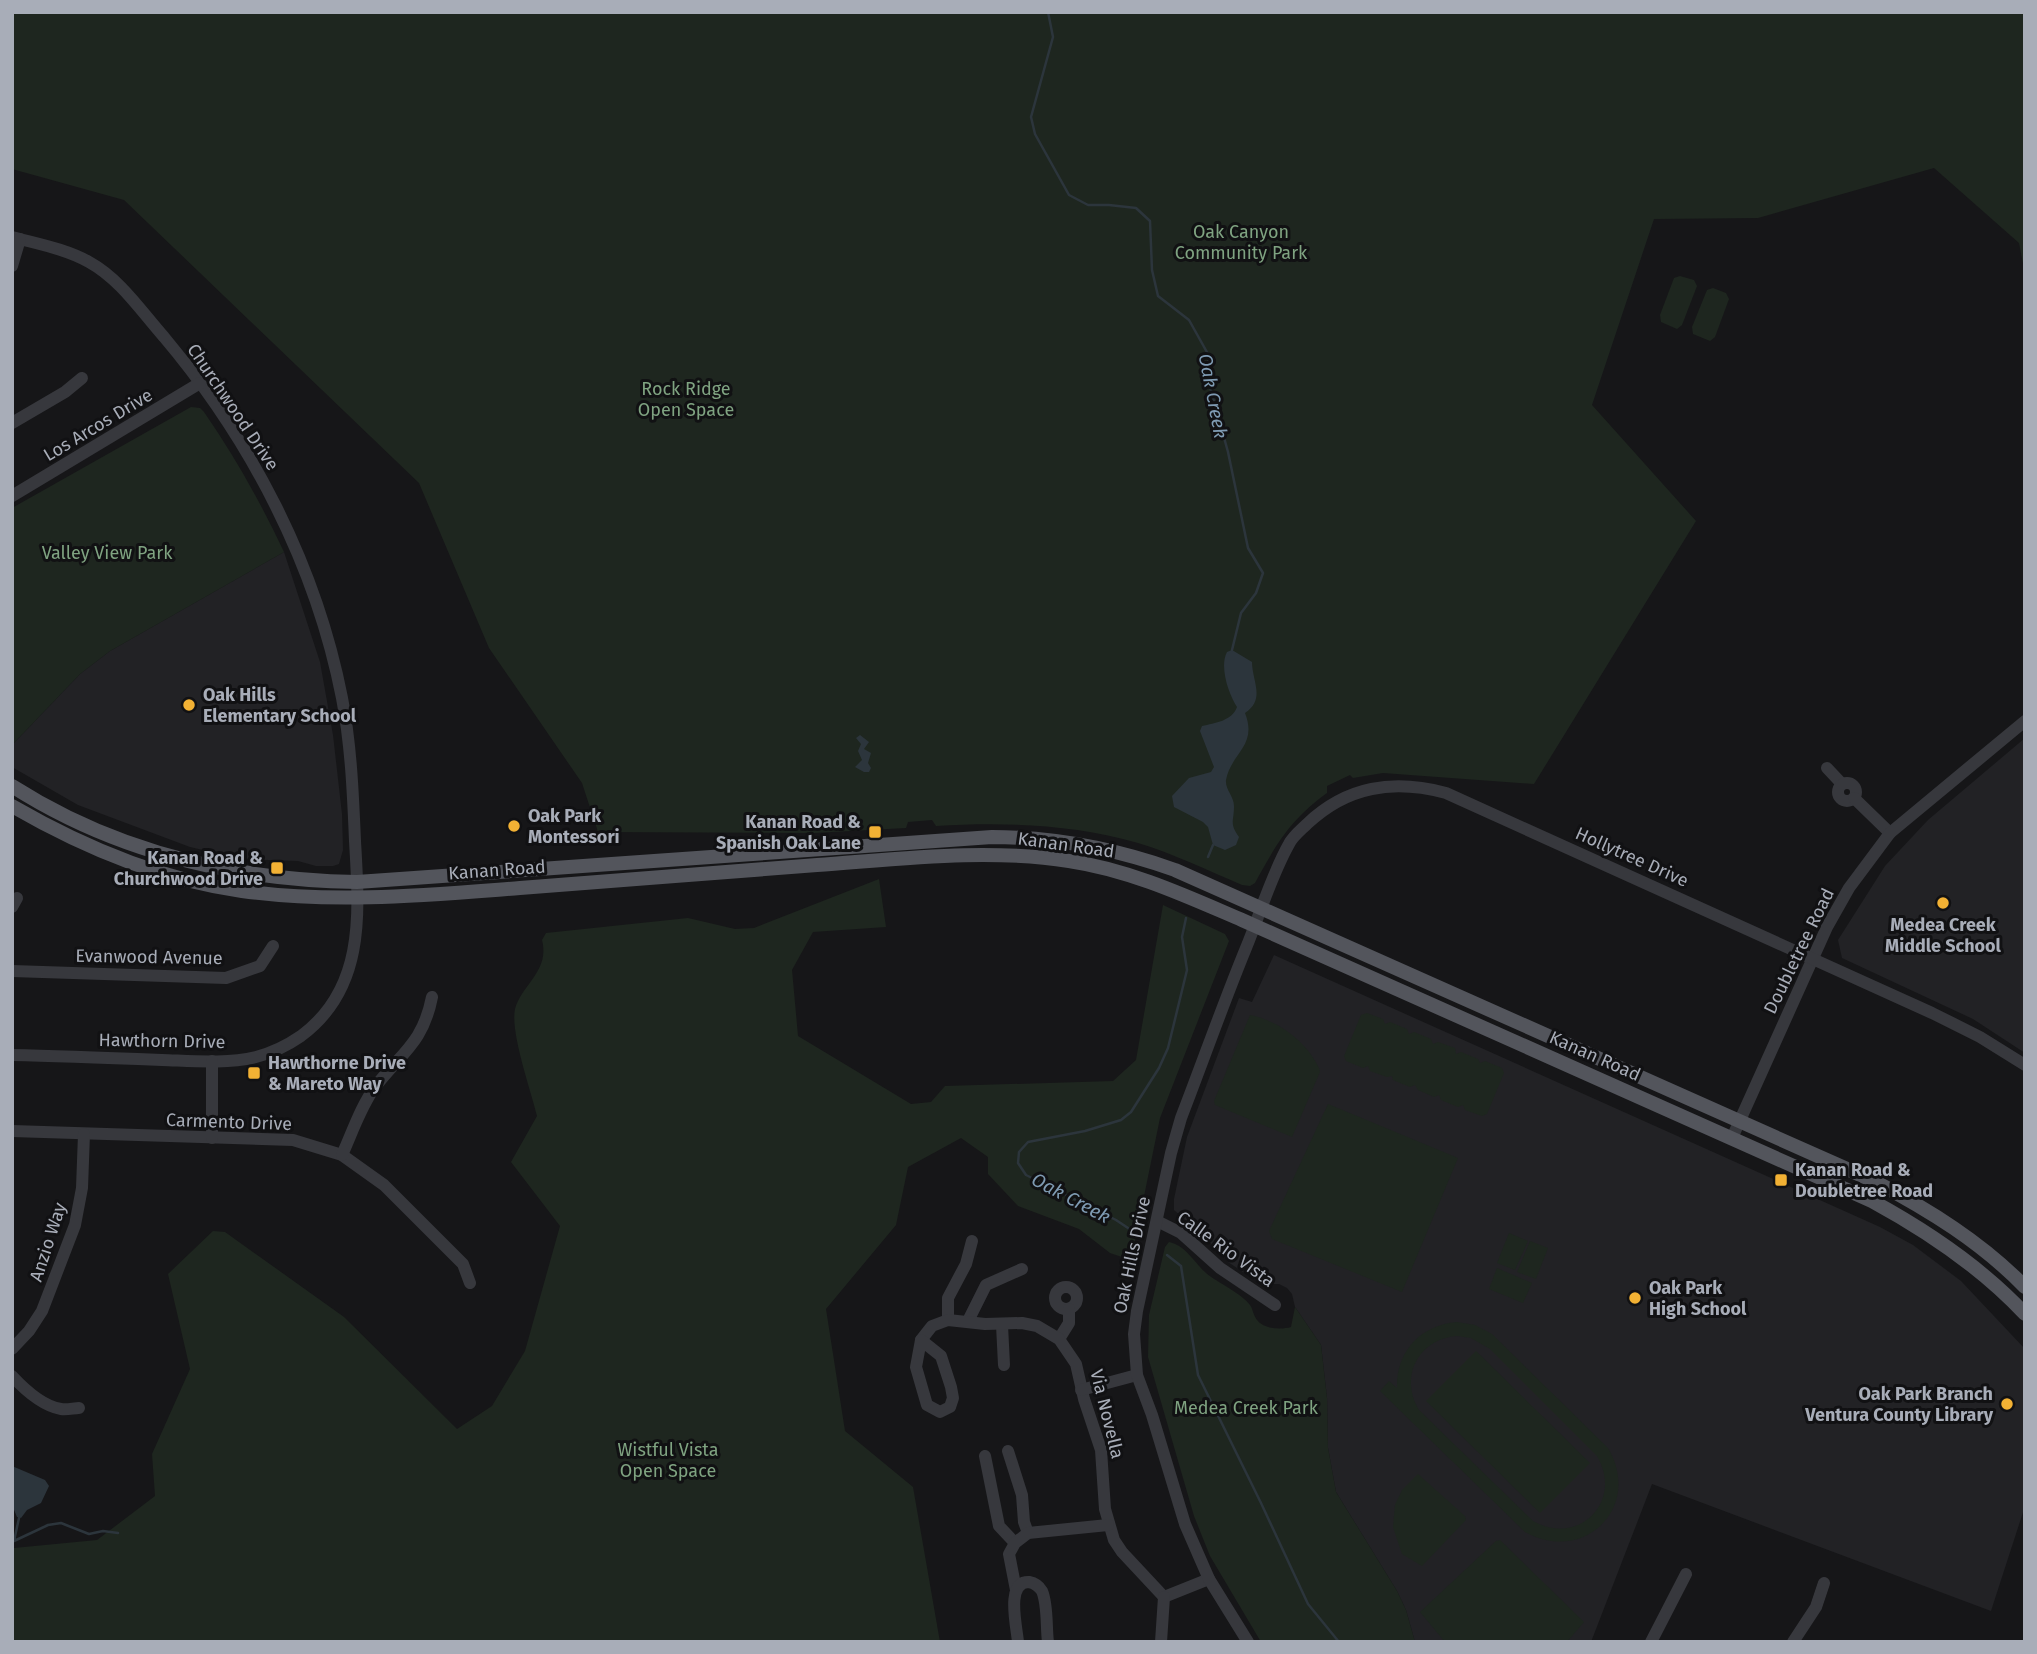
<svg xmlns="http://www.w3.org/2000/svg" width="2037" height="1654" viewBox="0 0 2037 1654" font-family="'Fira Sans',sans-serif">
	<rect width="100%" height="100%" fill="#161618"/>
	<!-- built -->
	<g fill="#222225">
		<path d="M284,552L320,662L333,735L342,814L343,850L339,864L333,866H316L298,861L242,859L190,847L78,805L12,767V745L80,674L110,651Z"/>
		<path d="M2025,738V1053L1973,1019L1842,958L1838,940L1885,866L1928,820Z"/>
		<path d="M1274,955L1880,1227L1913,1245L1961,1281L2025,1349V1506L1991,1611L1652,1484L1591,1642H1415L1406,1610L1397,1591L1336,1492L1328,1448L1327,1398L1321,1345L1295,1307L1292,1294L1287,1288L1279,1284H1261L1228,1262L1206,1238L1174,1210V1199L1187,1137L1239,998L1252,1002Z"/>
	</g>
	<!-- green -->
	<g fill="#1e261f" fill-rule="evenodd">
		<path d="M12,12H2025V274L2019,243L1934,168L1758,218L1654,219L1592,405L1696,521L1534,784L1383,773L1353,778L1350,775L1327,786V793C1290,820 1277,843 1255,883L1250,886L1242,885C1207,870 1174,854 1138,843C1072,824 1003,822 936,826L932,820L908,822L906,828L814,833L598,832L582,783L489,648L419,483L124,200L12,169Z"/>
		<path d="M1680,276L1694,280L1697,286L1682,325L1677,329L1661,322L1660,315L1674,278Z"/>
		<path d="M1713,288L1726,293L1729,299L1715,337L1710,341L1693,334L1692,327L1707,290Z"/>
		<path d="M191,407L200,408L204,412C235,457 261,503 284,552L110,651L80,674L12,745V508Z"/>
		<path d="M879,879L886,927L813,932L792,970L798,1036L911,1104L931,1102L945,1086L1113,1081L1136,1060L1163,905L1225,934L1229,941L1160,1118L1131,1260L1110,1253L1079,1229L1018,1206L988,1174V1157L961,1138L908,1167L896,1225L826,1309L845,1431L913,1487L940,1642H12V1545L14,1548L97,1540L155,1496L152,1454L190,1369L168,1274L213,1231L225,1232L344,1317L457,1429L492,1406L525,1351L560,1226L511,1162L537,1116C531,1091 510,1032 515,1009C522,984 550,971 542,940L546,933L688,918L735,929L754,928Z"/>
		<path d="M1367,1013L1383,1019L1385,1024L1390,1022L1407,1029L1409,1034L1414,1032L1431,1039L1433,1044L1438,1042L1455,1048L1456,1054L1461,1052L1478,1059L1480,1063L1485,1061L1502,1068L1504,1073L1487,1114L1482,1116L1465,1110L1463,1105L1458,1107L1441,1100L1439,1095L1434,1097L1418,1090L1415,1085L1410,1087L1393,1080L1392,1076L1387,1077L1370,1071L1368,1066L1363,1068L1346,1061L1344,1056L1361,1015Z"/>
		<path d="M1250,1015C1279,1021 1306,1041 1319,1068L1320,1072L1292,1137L1215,1105L1214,1101Z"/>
		<path d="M1328,1104L1458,1158L1402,1292L1272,1239L1269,1231Z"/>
		<path d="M1509,1233L1528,1241L1515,1270L1497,1263Z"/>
		<path d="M1530,1241L1548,1248L1536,1279L1517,1272Z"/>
		<path d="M1169,1242C1185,1245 1194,1262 1206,1273C1218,1283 1241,1293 1250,1305C1253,1309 1253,1315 1257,1320C1264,1329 1281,1330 1291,1327L1295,1307L1321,1345L1327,1398L1328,1448L1336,1492L1397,1591L1406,1610L1415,1642H1261L1210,1556L1194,1516L1148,1357L1149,1315L1165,1247Z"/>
		<path d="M1497,1268L1532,1283L1523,1303L1489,1289Z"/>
		<path d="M1457,1322L1475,1325L1492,1334L1608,1448C1643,1507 1584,1565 1525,1532L1380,1391L1389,1381L1397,1388C1396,1351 1421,1325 1457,1322ZM1457,1336L1471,1338L1490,1349L1597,1456C1624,1502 1578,1547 1533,1521L1419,1410C1399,1377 1418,1339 1457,1336Z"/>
		<path d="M1476,1351L1590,1463L1540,1513L1426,1401Z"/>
		<path d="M1418,1474L1465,1516L1466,1520L1422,1566L1402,1554L1393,1527L1395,1505L1402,1490Z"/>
		<path d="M1500,1540L1584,1622L1567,1642H1445L1420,1612L1496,1541Z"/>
	</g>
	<!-- water -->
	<g fill="#2c353c">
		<path d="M1232,650L1252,662C1252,681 1266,699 1245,713C1258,746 1231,753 1226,780C1225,790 1234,796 1234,806C1234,822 1229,823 1239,837L1236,845L1225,850L1213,845L1208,827L1203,822L1174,807L1172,796L1189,778L1211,772L1214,767L1200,731L1202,726C1215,723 1232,721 1237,707C1229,695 1219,667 1227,652Z"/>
		<path d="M860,735L869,742L864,749L871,753L868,763L871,768L869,772H864L855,767L862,760L858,751L861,744L856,738Z"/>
		<path d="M12,1466L45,1480L49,1486L41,1503L27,1510L21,1518L17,1517L12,1505Z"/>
	</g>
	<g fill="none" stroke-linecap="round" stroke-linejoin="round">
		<!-- stream -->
		<g stroke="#2c353c" stroke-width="2.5">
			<path d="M1048,12L1053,37L1031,117L1035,134L1069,195L1088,205H1109L1136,208L1150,221L1152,270L1158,296L1189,320L1208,354L1210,387L1228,452L1248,548L1263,573L1256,593L1241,613L1232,650"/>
			<path d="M1208,857L1213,845"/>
			<path d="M1131,1230L1116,1220L1026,1175L1018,1163L1019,1152L1028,1142L1085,1131L1121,1120L1131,1112L1159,1068L1168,1048L1187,970L1182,937L1186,918"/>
			<path d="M1167,1255L1181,1266L1198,1375L1261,1503L1308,1604L1339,1642"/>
			<path d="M19,1518L14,1541L48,1525L61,1523L89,1534L103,1531L118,1533"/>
		</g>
		<!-- minor -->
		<g stroke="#37383d" stroke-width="12">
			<path d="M12,237C38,244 66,249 89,262C120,279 141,311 164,337C251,440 316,565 342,698C351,745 353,793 355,841C359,912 366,988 301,1036C288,1045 272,1053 256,1057C226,1064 193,1061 162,1060C112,1058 62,1056 12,1055"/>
			<path d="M12,266L20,239"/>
			<path d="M12,423L65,392L82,378"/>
			<path d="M12,496L200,383"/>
			<path d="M1827,768L1842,784"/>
			<circle cx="1847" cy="792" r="9"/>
			<path d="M1854,798L1890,833"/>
			<path d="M12,907L17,898"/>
			<path d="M12,971L226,978L260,966L273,946"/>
			<path d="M12,1131L293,1140L342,1155L384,1185L463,1264L470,1283"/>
			<path d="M212,1138V1061"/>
			<path d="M1732,1138L1827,927L1849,888L1890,833L2025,721"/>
			<path d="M342,1155C352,1133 361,1106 375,1087C402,1052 423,1043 432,997"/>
			<path d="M1157,1221L1181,1233L1220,1268L1275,1305"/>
			<circle cx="1066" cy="1298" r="11"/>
			<path d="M948,1320V1298L966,1264L972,1241"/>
			<path d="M968,1321L986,1285L1022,1269"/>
			<path d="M1002,1325L1004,1365"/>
			<path d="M1059,1339L1069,1323V1309"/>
			<path d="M921,1340L932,1326L948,1320L985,1324L1022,1323L1037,1326L1059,1339L1076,1364L1084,1399L1101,1450L1105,1509L1114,1540L1122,1552L1164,1597"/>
			<path d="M921,1340L941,1356L951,1387L953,1398L950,1407L940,1412L927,1405L916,1367Z"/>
			<path d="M12,1349L29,1331L42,1311L75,1225L82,1188L84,1134"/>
			<path d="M12,1376C25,1390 42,1406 61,1409C67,1410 74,1408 79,1408"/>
			<path d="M1081,1390L1137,1375"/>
			<path d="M1008,1451L1022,1495L1024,1522L1028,1533"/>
			<path d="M985,1456L999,1526L1015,1543"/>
			<path d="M1016,1590L1009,1554L1015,1543L1028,1533L1108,1525"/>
			<path d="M1164,1597L1209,1579"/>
			<path d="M1018,1642C1017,1628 1005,1581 1029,1582C1034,1583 1039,1586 1042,1591C1048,1605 1046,1627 1048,1642"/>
			<path d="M1161,1642L1164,1597"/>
			<path d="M1248,1642L1209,1579L1185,1524L1152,1415L1137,1375L1134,1334L1137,1311L1171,1153L1181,1118C1203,1061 1223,1004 1246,948C1260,914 1271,876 1289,844C1293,836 1301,830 1307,824C1347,786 1393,779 1446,793L1932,1013L1980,1037L2025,1065"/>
			<path d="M1651,1642L1686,1574"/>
			<path d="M1793,1642L1816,1607L1824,1583"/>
		</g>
		<!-- major -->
		<g stroke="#53555c" stroke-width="14">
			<path d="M12,786C117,853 233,880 357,882L992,837C1056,837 1116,849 1175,870L1874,1181C1929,1210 1981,1242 2025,1287"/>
			<path d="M12,806C83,847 161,880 242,891C334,904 428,895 520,888C619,880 718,873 817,865C900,859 986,848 1069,861C1130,870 1186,896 1242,920L1872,1201C1929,1232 1981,1267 2025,1314"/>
		</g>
	</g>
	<!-- markers -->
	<g fill="#f2b134" stroke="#111113" stroke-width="2.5">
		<circle cx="189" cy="705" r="7"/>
		<circle cx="514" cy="826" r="7"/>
		<rect x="868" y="825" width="14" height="14" rx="3.5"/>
		<rect x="270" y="861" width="14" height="14" rx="3.5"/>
		<circle cx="1943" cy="903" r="7"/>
		<rect x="247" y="1066" width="14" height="14" rx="3.5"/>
		<rect x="1774" y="1173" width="14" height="14" rx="3.5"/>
		<circle cx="1635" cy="1298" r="7"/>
		<circle cx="2007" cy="1404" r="7"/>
	</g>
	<g text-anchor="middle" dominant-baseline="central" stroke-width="6" stroke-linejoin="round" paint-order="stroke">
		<!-- park labels -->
		<g font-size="18" fill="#7fa381" stroke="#111113">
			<text x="1241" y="232">Oak Canyon<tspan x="1241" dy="21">Community Park</tspan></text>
			<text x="686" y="389">Rock Ridge<tspan x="686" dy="21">Open Space</tspan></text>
			<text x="107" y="553">Valley View Park</text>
			<text x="1246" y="1408">Medea Creek Park</text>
			<text x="668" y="1450">Wistful Vista<tspan x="668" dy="21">Open Space</tspan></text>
		</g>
		<!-- street labels -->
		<g font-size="18" fill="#a8adb8" stroke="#111113">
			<text transform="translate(233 407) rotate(56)">Churchwood Drive</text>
			<text transform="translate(98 425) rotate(-31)">Los Arcos Drive</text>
			<text transform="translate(1066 845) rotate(8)">Kanan Road</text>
			<text transform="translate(1632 857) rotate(24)">Hollytree Drive</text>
			<text transform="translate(497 870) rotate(-4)">Kanan Road</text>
			<text transform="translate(1799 951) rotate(-64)">Doubletree Road</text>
			<text transform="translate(149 957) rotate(1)">Evanwood Avenue</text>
			<text transform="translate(162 1041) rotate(1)">Hawthorn Drive</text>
			<text transform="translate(1595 1056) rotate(24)">Kanan Road</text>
			<text transform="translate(229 1122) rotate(2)">Carmento Drive</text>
			<text transform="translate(48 1242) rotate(-72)">Anzio Way</text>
			<text transform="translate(1226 1249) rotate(36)">Calle Rio Vista</text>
			<text transform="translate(1132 1255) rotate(-78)">Oak Hills Drive</text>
			<text transform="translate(1107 1414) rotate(76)">Via Novella</text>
		</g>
		<!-- poi labels -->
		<g font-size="18" font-weight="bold" fill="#a8adb8" stroke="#111113" text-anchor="start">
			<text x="203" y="695">Oak Hills<tspan x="203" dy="21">Elementary School</tspan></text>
			<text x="528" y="816">Oak Park<tspan x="528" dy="21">Montessori</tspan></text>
			<text x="861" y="822" text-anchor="end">Kanan Road &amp;<tspan x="861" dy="21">Spanish Oak Lane</tspan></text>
			<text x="263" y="858" text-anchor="end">Kanan Road &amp;<tspan x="263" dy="21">Churchwood Drive</tspan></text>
			<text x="1943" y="925" text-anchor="middle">Medea Creek<tspan x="1943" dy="21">Middle School</tspan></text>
			<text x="268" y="1063">Hawthorne Drive<tspan x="268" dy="21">&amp; Mareto Way</tspan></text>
			<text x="1795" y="1170">Kanan Road &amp;<tspan x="1795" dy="21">Doubletree Road</tspan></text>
			<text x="1649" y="1288">Oak Park<tspan x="1649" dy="21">High School</tspan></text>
			<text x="1993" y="1394" text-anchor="end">Oak Park Branch<tspan x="1993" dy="21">Ventura County Library</tspan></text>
		</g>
		<!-- water labels -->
		<g font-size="19" font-style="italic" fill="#7f9bb3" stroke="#111113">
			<text transform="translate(1213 396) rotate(79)">Oak Creek</text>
			<text transform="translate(1071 1198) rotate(28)">Oak Creek</text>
		</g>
	</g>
	<!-- border -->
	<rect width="2037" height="1654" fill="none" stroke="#a8adb8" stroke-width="28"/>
</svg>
